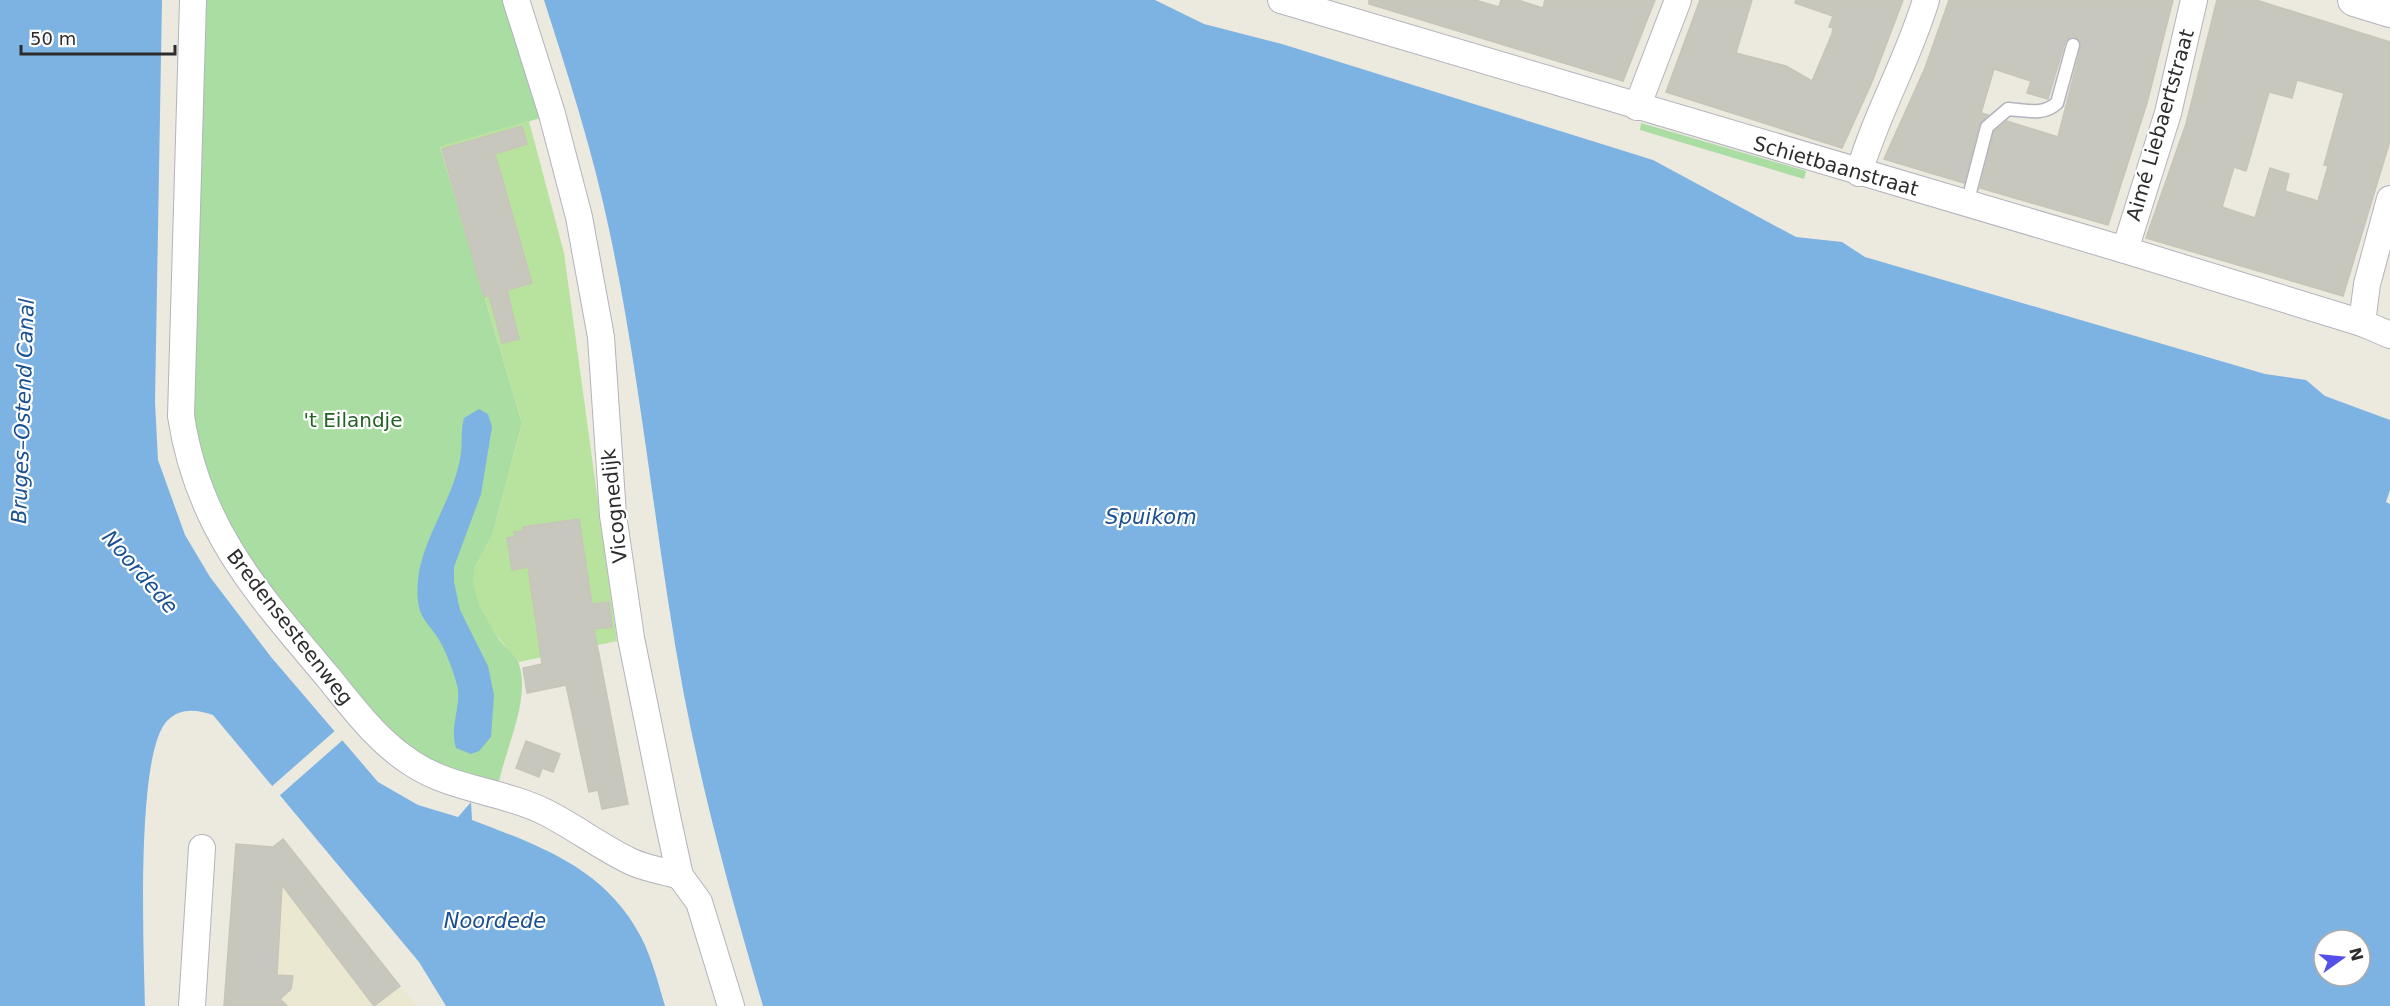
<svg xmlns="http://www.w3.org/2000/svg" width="2390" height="1006" viewBox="0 0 2390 1006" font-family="'DejaVu Sans',sans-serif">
	<rect width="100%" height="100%" fill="#ece9df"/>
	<!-- education -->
	<path fill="#ebe8d1" d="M283,839L389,973L417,1006H224L236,844L273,847Z"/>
	<!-- green -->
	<g fill="#aadda1">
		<path d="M201,0H507L544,117L440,147L522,423L492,536L474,569C481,589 485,617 496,635C502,646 516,653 519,664C531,700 504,751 498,787L435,769L386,738L279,607L215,510L192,441Z"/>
		<path d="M1641,123L1806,171L1804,179L1640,130Z"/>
	</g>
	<!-- pitch -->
	<path fill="#b8e39e" d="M529,121L564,253L617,641L519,662L496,635L479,606L473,583L474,569L492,536L522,423L440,146Z"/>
	<!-- water -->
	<g fill="#7db3e3" fill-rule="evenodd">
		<path d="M0,0H162L155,402L158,460L185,535L210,577L271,657L378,782L418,805L458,817L471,802L472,820C540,846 605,868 641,937C652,958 658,983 665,1006H446L419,962L213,715C197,710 181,707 167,721C135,754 144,954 145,1006H0Z"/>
		<path d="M544,0H1155L1204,24L1282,44L1653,160L1796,237L1842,242L1865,257L2265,374L2306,380L2325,396L2390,420V490L2386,502L2390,504V1006H763C733,904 704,799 684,695C655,540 642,383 609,229C593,152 568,75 544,0ZM2324,940H2360V976H2324Z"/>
		<path d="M479,409L488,414L492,427L481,494L454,567V582L460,610L488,666L494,695L491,737L479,751L471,754L456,748C449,726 462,706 457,685C453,670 446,651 438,638C432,628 421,619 419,607C409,553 451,509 460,459C463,445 460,432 464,418Z"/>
	</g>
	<!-- pier -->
	<path fill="#ece9df" d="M337,729L345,738L278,797L270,788Z"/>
	<!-- building -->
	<g fill="#c8c7be" stroke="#c7c5b9" stroke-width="1.5" fill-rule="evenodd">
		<path d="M1369,0H1475L1499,7L1501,0H1518L1543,8L1545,0H1655L1623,81L1369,4Z"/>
		<path d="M1700,0H1752L1736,53L1786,66L1812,81L1832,34L1833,28L1829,27L1833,16L1795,3L1796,0H1903L1872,82L1842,148L1666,92Z"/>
		<path d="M1949,0H2173L2147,103L2108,225L1980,188L1994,132L2007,121L2058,137L2081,47L2076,37H2070L2065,42L2048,99L2027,93L2031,81L1994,69L1981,113L1988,115L1979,125L1964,183L1884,159L1925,68Z"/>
		<path d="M2217,0H2256L2390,42V141L2343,296L2146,238L2186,124ZM2297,80L2344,93L2324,165L2328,166L2318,201L2285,191L2289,174L2270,168L2255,218L2222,207L2234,167L2246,171L2269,92L2292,98Z"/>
		<path d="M522,126L527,144L495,154L532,283L507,290L519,339L502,343L489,295L484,297L442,149Z"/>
		<path d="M579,519L592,604L609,602L612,627L594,629L628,804L602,809L598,790L589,792L566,685L527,693L523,668L542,664L528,567L512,570L507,538L515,537L514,532L523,531V527Z"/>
		<path d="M526,741L560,754L553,772L542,768L539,777L516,768Z"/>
		<path d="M283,839L400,986L374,1006L282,885L277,975L293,976L291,989L280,999L287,1006H224L236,844L273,847Z"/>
	</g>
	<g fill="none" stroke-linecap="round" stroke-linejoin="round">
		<defs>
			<path id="service" d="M1967,204L1987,127L2008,109C2026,110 2043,116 2057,103L2073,45"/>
			<g id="minor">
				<path d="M193,0L181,416C198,528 257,593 328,677C354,709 378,742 413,764C453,790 503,791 545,812C575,827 602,848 632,862C647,869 665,871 680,876"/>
				<path d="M516,0L552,114L579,217L601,337L613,515L631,638L667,816L680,876L699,902L731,1006"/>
				<path d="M1281,0L2125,250L2362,323L2390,335"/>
				<path d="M1637,107L1678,0"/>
				<path d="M1859,173C1876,114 1908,60 1926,0"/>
				<path d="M2125,250L2168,113L2194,0"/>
				<path d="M2362,323L2367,284L2390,199"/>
				<path d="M192,1006L202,848"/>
			</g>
			<path id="tertiary" d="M2354,0L2390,11"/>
		</defs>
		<!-- service casing -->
		<use href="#service" stroke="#b3b3be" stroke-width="15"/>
		<!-- minor casing -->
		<use href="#minor" stroke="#b3b3be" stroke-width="28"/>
		<!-- tertiary casing -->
		<use href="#tertiary" stroke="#b3b3be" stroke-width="34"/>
		<!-- service -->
		<use href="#service" stroke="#fff" stroke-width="12"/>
		<!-- minor -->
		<use href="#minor" stroke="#fff" stroke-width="26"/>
		<!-- tertiary -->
		<use href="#tertiary" stroke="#fff" stroke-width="32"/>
	</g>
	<g text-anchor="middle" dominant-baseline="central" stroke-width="4.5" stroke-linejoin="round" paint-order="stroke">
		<!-- street labels -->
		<g font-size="20" fill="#2c2c2c" stroke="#fff">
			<text transform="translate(2160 125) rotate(-74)">Aimé Liebaertstraat</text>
			<text transform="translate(1836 166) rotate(16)">Schietbaanstraat</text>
			<text transform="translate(614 506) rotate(-96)">Vicognedijk</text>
			<text transform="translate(290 627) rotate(52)">Bredensesteenweg</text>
		</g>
		<!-- park labels -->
		<g font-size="20" fill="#226222" stroke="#fff">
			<text x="353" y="420">'t Eilandje</text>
		</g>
		<!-- water labels -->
		<g font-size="21" font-style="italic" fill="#1b5090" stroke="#fff">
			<text transform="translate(23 411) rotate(-88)">Bruges–Ostend Canal</text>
			<text x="1151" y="517">Spuikom</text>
			<text transform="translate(140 572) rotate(49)">Noordede</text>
			<text x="495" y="921">Noordede</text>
		</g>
	</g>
	<!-- north arrow -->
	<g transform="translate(2342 958) rotate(75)"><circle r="28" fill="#ffffff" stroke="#ababab" stroke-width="1.5"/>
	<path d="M0-4.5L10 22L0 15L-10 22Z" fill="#5250e8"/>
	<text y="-9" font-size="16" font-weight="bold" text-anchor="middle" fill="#2c2c2c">N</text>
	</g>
	<!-- scale -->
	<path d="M21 45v9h154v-9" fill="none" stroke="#2c2c2c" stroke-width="3"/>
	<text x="30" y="45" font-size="18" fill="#2c2c2c" stroke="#ffffff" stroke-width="4.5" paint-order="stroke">50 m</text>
</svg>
